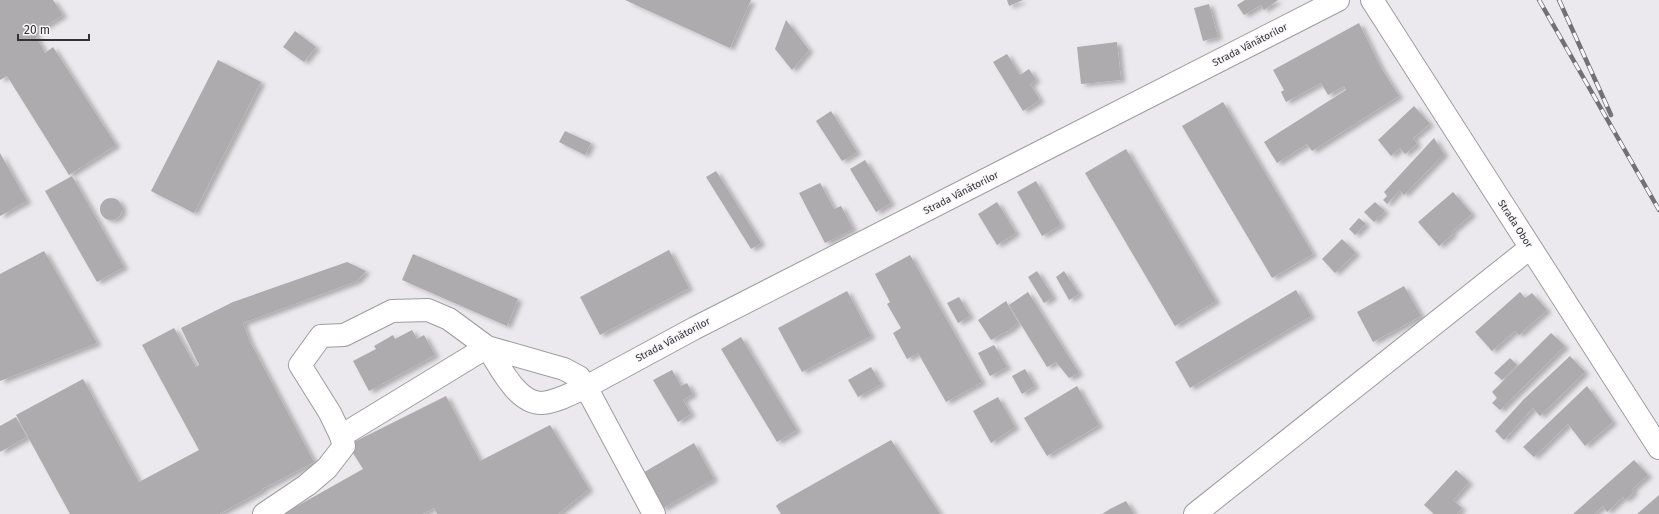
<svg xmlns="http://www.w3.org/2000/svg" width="1659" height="514" viewBox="0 0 1659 514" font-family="'Fira Sans',sans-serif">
	<defs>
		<filter id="shadow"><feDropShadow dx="4.5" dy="2.5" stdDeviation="2" flood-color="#0004"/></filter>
	</defs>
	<rect width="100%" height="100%" fill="#ebe9ed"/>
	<!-- building -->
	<g fill="#aeabae" filter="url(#shadow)">
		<path d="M0,0H53L63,15L34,33L45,53L53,47L116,145L69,175L7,76L0,80Z"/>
		<path d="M625,0H751L730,48Z"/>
		<path d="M1007,0H1023L1009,6Z"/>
		<path d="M1245,0H1278L1264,10L1261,5L1244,15L1237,5Z"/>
		<path d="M1209,4L1218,37L1203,41L1194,8Z"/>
		<path d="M786,20L809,50L792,70L775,49Z"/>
		<path d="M1359,23L1381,68L1399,96L1312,151L1307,144L1277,163L1264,142L1346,90L1344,86L1328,95L1321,83L1286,102L1281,92L1284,90L1273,70Z"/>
		<path d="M295,31L316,47L304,62L283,47Z"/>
		<path d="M1117,42L1121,80L1081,84L1077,47Z"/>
		<path d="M1007,54L1020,75L1029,69L1036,80L1030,84L1040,100L1023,111L993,62Z"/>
		<path d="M218,60L261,82L194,213L151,191Z"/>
		<path d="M1223,102L1313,254L1272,278L1182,126Z"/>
		<path d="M1414,106L1430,124L1413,138L1417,144L1405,154L1400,148L1391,156L1378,140Z"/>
		<path d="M831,111L857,152L842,161L816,121Z"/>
		<path d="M565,131L591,143L585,155L559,142Z"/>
		<path d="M1434,138L1444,154L1404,195L1400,190L1387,204L1383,200L1387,196L1384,192Z"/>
		<path d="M1126,149L1216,301L1175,326L1085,173Z"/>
		<path d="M0,153L27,201L0,216Z"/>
		<path d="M865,160L891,203L876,212L850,169Z"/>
		<path d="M716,171L761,243L751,249L706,177Z"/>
		<path d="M72,176L124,267L97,282L45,191Z"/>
		<path d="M1036,181L1061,225L1042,236L1017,192Z"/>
		<path d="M820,183L834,209L841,206L853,229L825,243L799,193Z"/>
		<path d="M1453,192L1472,214L1451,232L1453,234L1439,246L1418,222Z"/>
		<circle cx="111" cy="209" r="11"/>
		<path d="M997,202L1016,233L997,245L978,214Z"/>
		<path d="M1375,202L1385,211L1374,222L1364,212Z"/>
		<path d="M1359,218L1366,224L1355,235L1349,229Z"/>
		<path d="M1342,239L1356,253L1335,273L1322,259Z"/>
		<path d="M669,250L689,288L600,335L580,297Z"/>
		<path d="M44,251L97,343L0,381V274Z"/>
		<path d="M413,254L518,299L507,326L402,280Z"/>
		<path d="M910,255L982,382L946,402L918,353L907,359L893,333L901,328L887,304L890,302L875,274Z"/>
		<path d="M347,262L366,271L357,281L243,323L249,340L314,462L262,489L263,490L219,514H70L16,415L83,379L139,482L199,450L142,345L174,328L196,367L199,365L181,328L233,302Z"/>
		<path d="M1037,271L1053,297L1044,303L1028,277Z"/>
		<path d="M1064,271L1079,294L1069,300L1056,277Z"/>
		<path d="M1404,286L1421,316L1373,342L1357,312Z"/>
		<path d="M1296,290L1311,316L1190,388L1175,362Z"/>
		<path d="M847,291L871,336L802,372L778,328Z"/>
		<path d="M1028,292L1079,373L1069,378L1056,362L1047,367L1009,305Z"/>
		<path d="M1520,292L1525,298L1532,293L1547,310L1519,335L1515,331L1492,351L1475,332Z"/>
		<path d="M959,297L970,316L958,323L947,303Z"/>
		<path d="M1006,301L1018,322L1011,329L991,340L978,320Z"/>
		<path d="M412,330L417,339L424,335L435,355L369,391L353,361L376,349L374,346L393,335L395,339Z"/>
		<path d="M1551,333L1565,346L1500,410L1492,403L1497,398L1492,392Z"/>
		<path d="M741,337L797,430L777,442L721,349Z"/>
		<path d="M994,345L1007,367L990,376L978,353Z"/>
		<path d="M1570,356L1585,372L1540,416L1533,408L1504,440L1495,431L1524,399Z"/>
		<path d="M1510,358L1517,365L1502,380L1494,373Z"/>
		<path d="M871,367L881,384L858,397L848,380Z"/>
		<path d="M1025,369L1035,386L1022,394L1012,376Z"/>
		<path d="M672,370L681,386L687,383L693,394L683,400L691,414L678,422L653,380Z"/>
		<path d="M1077,386L1099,425L1047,456L1024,418Z"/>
		<path d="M1587,386L1613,422L1585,446L1568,424L1534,457L1523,447Z"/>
		<path d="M446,396L480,461L550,425L589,489L558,514H437L434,508L423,514H283L363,469L348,445Z"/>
		<path d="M998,397L1015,427L991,443L973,411Z"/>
		<path d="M16,417L27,437L0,452V426Z"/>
		<path d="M891,440L940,514H781L776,506L778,504Z"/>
		<path d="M694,443L714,479L662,509L641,474Z"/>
		<path d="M1634,460L1648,475L1632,489L1634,492L1625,500L1623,497L1607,512L1603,506L1594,514H1573Z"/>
		<path d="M1456,470L1469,482L1453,500L1462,508L1457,514H1434L1424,505Z"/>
		<path d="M1659,495V514H1637Z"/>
		<path d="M1126,501L1134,514H1102L1110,509Z"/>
	</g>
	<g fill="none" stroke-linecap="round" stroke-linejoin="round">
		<defs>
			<g id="minor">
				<path d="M1372,0L1659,448"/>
				<path d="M264,514L307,485L327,468L344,446L341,436"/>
				<path d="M654,514L586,387C572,393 557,402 542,403C517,404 499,365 487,347L341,436L330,413L300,365L321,336L344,335L392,311L428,310L449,319L487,347L564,369L579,377L586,387L695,328L1338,0"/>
				<path d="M1195,514L1530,248"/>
			</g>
		</defs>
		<!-- minor casing -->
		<use href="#minor" stroke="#9d9c9f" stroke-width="24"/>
		<!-- minor -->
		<use href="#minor" stroke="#fff" stroke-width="22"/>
		<defs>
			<g id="rail">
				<path d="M1539,0L1659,210"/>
				<path d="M1559,0L1611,115"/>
			</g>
		</defs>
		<!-- rail casing -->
		<use href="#rail" stroke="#727073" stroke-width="4.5"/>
		<!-- rail -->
		<use href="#rail" stroke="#f8f6fa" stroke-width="3" stroke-dasharray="9" stroke-linecap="butt"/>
	</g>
	<g text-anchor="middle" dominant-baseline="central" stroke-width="3" stroke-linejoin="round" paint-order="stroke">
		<!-- street labels -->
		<g font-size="10" fill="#323133" stroke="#f8f6fa">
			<text transform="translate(1250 45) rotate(-27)">Strada Vânătorilor</text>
			<text transform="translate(961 193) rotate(-27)">Strada Vânătorilor</text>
			<text transform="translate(1515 224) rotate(57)">Strada Obor</text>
			<text transform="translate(673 340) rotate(-28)">Strada Vânătorilor</text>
		</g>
	</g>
	<!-- scale -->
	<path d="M18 34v6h71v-6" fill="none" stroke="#323133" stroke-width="2"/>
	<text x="24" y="34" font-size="12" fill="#323133" stroke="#f8f6fa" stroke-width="3" paint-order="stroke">20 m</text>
</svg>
